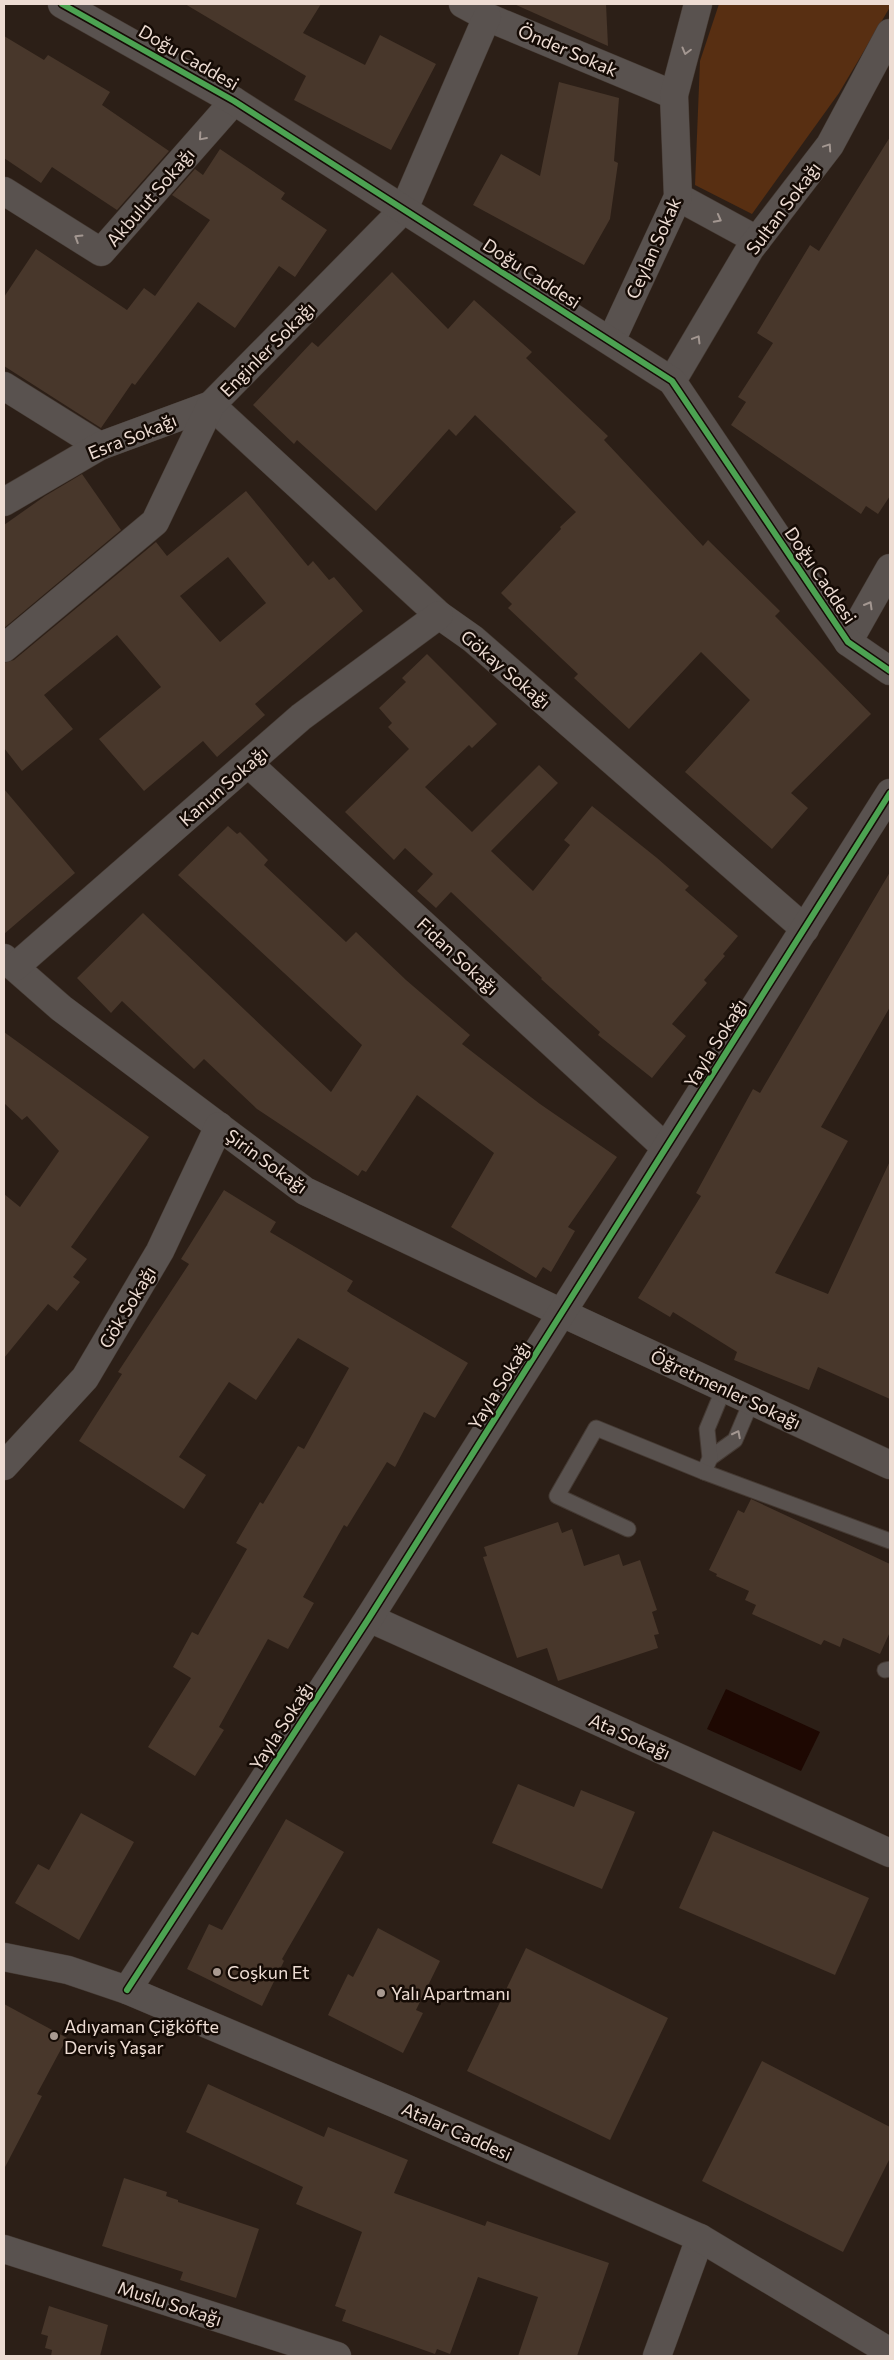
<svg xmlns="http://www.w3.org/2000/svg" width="894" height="2360" viewBox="0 0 894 2360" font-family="Commissioner,sans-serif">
	<rect width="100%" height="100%" fill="#2c1f17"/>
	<!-- green -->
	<path fill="#582f12" d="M719,4H890V7L839,93L752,214L695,185L700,61Z"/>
	<!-- water -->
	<path fill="#1e0802" d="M726,1689L820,1732L801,1771L707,1729Z"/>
	<!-- building -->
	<g fill="#48372b" fill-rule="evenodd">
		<path d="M185,4H321L303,33L365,65L380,35L436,64L391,150L294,100L306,76Z"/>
		<path d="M514,4H606L608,46L572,30Z"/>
		<path d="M4,36L44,60L48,55L110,92L102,105L169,151L117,210L52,167L41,183L4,158Z"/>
		<path d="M559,82L619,98L614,161L618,163L610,219L584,265L473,205L501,154L540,176Z"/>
		<path d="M890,137V496L878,514L866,506L861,514L731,425L746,402L738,397L773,343L757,333L810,245L819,251Z"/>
		<path d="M220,149L285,193L281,199L327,230L295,277L279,266L235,328L198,302L135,385L132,383L101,428L4,366V297L36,249L127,310L144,288L155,296L210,220L172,195L195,169L203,175Z"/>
		<path d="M392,272L448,329L474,300L532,352L526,358L608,436L604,440L703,546L708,540L780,611L775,616L871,714L791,793L808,808L772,849L685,772L750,700L701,652L629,729L574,678L578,674L508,608L512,604L501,593L561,529L560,527L576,512L475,415L456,436L449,429L376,511L297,440L294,444L253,405L312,342L318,347Z"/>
		<path d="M82,474L121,530L4,628V525L45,496Z"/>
		<path d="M246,491L308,566L313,561L329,580L334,577L363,611L255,704L265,715L217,757L203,741L144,791L99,739L161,687L117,635L44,695L73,729L22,771L4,748V663L14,660L156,542L167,556ZM228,557L266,603L220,642L180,596Z"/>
		<path d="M427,654L497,724L472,748L469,745L425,787L472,832L539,765L558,783L491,851L533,891L570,845L564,840L592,806L657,858L689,886L685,890L738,936L723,954L725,956L704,980L707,983L672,1024L686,1036L652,1078L598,1035L600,1032L541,979L542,978L451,892L436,908L417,891L433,874L405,848L394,860L345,812L409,749L388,727L392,723L379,708L406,682L402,678Z"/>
		<path d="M4,789L75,873L4,934Z"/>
		<path d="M228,826L237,834L240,832L268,860L264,865L346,942L356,932L406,980L470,1035L462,1044L540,1104L617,1157L568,1227L575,1231L551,1272L543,1267L536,1278L451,1227L494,1153L417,1095L366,1172L362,1170L358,1176L257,1109L204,1059L194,1069L122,1001L111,1013L77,978L143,913L331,1092L362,1045L178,875Z"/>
		<path d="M890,872V1007L821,1127L848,1141L775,1273L828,1294L890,1161V1399L818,1367L809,1390L734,1360L737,1352L673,1312L670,1317L638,1298L701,1196L696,1193L753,1089L760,1093Z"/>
		<path d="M4,1032L149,1137L71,1247L87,1259L73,1277L80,1282L57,1311L48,1304L4,1358V1194L20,1207L59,1151L27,1116L22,1120L4,1103Z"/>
		<path d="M224,1190L276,1222L270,1232L353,1281L347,1291L351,1294L468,1363L435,1418L424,1412L395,1467L387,1462L347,1527L344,1525L303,1597L314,1603L288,1649L268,1639L219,1727L224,1730L195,1776L148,1747L191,1678L173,1667L192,1632L198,1635L247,1549L236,1543L260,1502L263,1504L298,1446L304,1449L349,1368L298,1338L256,1400L229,1382L179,1457L206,1475L184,1509L79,1441L122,1374L118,1372L189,1264L181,1259Z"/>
		<path d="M751,1499L890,1564V1632L880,1654L843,1638L840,1647L824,1640L821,1645L752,1614L756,1605L745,1600L749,1591L716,1576L717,1574L709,1570L738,1510L744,1513Z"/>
		<path d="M558,1522L562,1533L572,1529L584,1566L619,1554L623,1566L640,1560L657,1610L652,1612L659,1634L654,1635L658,1648L558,1681L547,1648L517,1658L483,1557L487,1556L484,1547Z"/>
		<path d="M518,1784L574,1807L581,1790L635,1812L602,1889L492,1843Z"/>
		<path d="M81,1813L134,1842L79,1940L15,1903L38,1864L49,1870Z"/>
		<path d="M286,1819L344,1852L282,1959L284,1961L262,2006L187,1969L209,1924L222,1930Z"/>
		<path d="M713,1831L869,1898L835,1975L679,1908Z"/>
		<path d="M378,1928L440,1961L416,2010L423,2013L403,2053L328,2015L348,1974L353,1977Z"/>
		<path d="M526,1948L668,2018L610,2140L467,2071Z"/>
		<path d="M4,2004L67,2038L37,2094L42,2096L4,2169Z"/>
		<path d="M762,2061L890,2127V2158L843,2252L702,2181Z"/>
		<path d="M208,2084L324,2137L328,2127L408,2160L394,2193L485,2226L487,2221L609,2263L577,2356H518L538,2297L478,2277L450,2354L437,2349L435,2354L342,2321L346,2310L335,2306L362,2232L296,2204L303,2187L186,2132Z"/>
		<path d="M124,2178L167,2192L166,2196L178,2200V2202L259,2229L236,2298L180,2280L183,2272L102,2246Z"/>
		<path d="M49,2306L108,2325L100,2356H51L52,2350L45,2348L48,2336L41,2334Z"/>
	</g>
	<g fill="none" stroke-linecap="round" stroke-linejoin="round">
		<defs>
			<g id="service">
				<path d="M710,1458L735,1440L752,1400"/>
				<path d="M704,1472L710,1458L707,1429L724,1388"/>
				<path d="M628,1529L557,1496L596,1428L704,1472L890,1541"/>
				<path d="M885,1670L890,1669"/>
			</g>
			<g id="minor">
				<path d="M463,4L487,17L674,95"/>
				<path d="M4,191L101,252L234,101"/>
				<path d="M678,197L757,240"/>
				<path d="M611,341L678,197L674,95L698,4"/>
				<path d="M672,381L750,249L830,145L890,33"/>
				<path d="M4,386L100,446"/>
				<path d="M4,502L100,446L211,405L439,615L473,639L805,929"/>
				<path d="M848,642L890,568"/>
				<path d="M4,648L155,522L211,405L404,209L487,17"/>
				<path d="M249,764L666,1148"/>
				<path d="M4,958L61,1008L305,1191L562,1313L890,1465"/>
				<path d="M15,967L301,717L439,615"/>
				<path d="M4,1466L85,1378L160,1251L219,1126"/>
				<path d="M369,1618L890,1853"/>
				<path d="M127,1990L369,1618L890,793"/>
				<path d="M4,2249L337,2356"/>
				<path d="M657,2356L700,2238"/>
			</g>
			<g id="tertiary">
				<path d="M62,4L234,101L672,381L848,642L890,671"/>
				<path d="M4,1957L68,1970L127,1990L403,2107L700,2238L890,2352"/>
			</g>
		</defs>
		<!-- service casing -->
		<use href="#service" stroke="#453a33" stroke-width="17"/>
		<!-- minor casing -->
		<use href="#minor" stroke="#453a33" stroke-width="29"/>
		<!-- tertiary casing -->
		<use href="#tertiary" stroke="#453a33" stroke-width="29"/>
		<!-- service -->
		<use href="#service" stroke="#59524f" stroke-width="15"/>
		<!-- minor -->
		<use href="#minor" stroke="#59524f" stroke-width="28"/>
		<!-- tertiary -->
		<use href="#tertiary" stroke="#59524f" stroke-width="28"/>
		<defs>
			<g id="cycleway">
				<path d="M62,4L234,101L672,381L848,642L890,671"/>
				<path d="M127,1990L369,1618L890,793"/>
			</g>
		</defs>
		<!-- cycleway casing -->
		<use href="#cycleway" stroke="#150b05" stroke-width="9"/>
		<!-- cycleway -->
		<use href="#cycleway" stroke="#4ca352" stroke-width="6"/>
	</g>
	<!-- one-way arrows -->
	<defs><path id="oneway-chevron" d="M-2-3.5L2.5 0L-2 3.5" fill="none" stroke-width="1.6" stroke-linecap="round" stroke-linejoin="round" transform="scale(1.25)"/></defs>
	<g stroke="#a39791">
		<use href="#oneway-chevron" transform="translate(686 51) rotate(105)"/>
		<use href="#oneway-chevron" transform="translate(202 137) rotate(131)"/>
		<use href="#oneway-chevron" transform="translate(828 147) rotate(-56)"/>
		<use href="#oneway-chevron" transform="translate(718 219) rotate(28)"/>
		<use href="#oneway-chevron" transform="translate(78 238) rotate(-148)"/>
		<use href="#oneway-chevron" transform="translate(697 339) rotate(-59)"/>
		<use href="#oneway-chevron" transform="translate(869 605) rotate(-60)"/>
		<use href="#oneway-chevron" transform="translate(737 1434) rotate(-63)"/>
	</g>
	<!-- markers -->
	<g fill="#a99a91" stroke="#150b05" stroke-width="2">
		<circle cx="217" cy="1972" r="5"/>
		<circle cx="381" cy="1993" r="5"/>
		<circle cx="54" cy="2036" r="5"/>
	</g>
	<g text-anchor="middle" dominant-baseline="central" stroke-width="5" stroke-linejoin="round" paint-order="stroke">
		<!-- street labels -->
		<g font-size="18" fill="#eddcd3" stroke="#150b05">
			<text transform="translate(568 50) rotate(23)">Önder Sokak</text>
			<text transform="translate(189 57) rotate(30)">Doğu Caddesi</text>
			<text transform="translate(150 197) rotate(-49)">Akbulut Sokağı</text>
			<text transform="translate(783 208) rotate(-53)">Sultan Sokağı</text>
			<text transform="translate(653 248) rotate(-66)">Ceylan Sokak</text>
			<text transform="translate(532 273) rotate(33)">Doğu Caddesi</text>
			<text transform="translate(267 349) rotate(-45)">Enginler Sokağı</text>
			<text transform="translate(132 436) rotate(-22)">Esra Sokağı</text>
			<text transform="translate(821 575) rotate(56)">Doğu Caddesi</text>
			<text transform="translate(506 669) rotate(40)">Gökay Sokağı</text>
			<text transform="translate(223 786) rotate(-41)">Kanun Sokağı</text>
			<text transform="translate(458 956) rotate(43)">Fidan Sokağı</text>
			<text transform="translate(715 1043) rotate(-58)">Yayla Sokağı</text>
			<text transform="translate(267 1161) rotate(36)">Şirin Sokağı</text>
			<text transform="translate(127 1307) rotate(-59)">Gök Sokağı</text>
			<text transform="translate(499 1385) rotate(-58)">Yayla Sokağı</text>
			<text transform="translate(726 1389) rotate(25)">Öğretmenler Sokağı</text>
			<text transform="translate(281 1726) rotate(-57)">Yayla Sokağı</text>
			<text transform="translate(630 1736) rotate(24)">Ata Sokağı</text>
			<text transform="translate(457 2131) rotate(24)">Atalar Caddesi</text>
			<text transform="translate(170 2303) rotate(18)">Muslu Sokağı</text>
		</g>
		<!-- poi labels -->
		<g font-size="18" fill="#eddcd3" stroke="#150b05" text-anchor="start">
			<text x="227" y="1972">Coşkun Et</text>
			<text x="391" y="1993">Yalı Apartmanı</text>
			<text x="64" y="2026">Adıyaman Çiğköfte<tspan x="64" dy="21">Derviş Yaşar</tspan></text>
		</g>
	</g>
	<!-- border -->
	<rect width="894" height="2360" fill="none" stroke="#eddcd3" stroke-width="10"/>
</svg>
